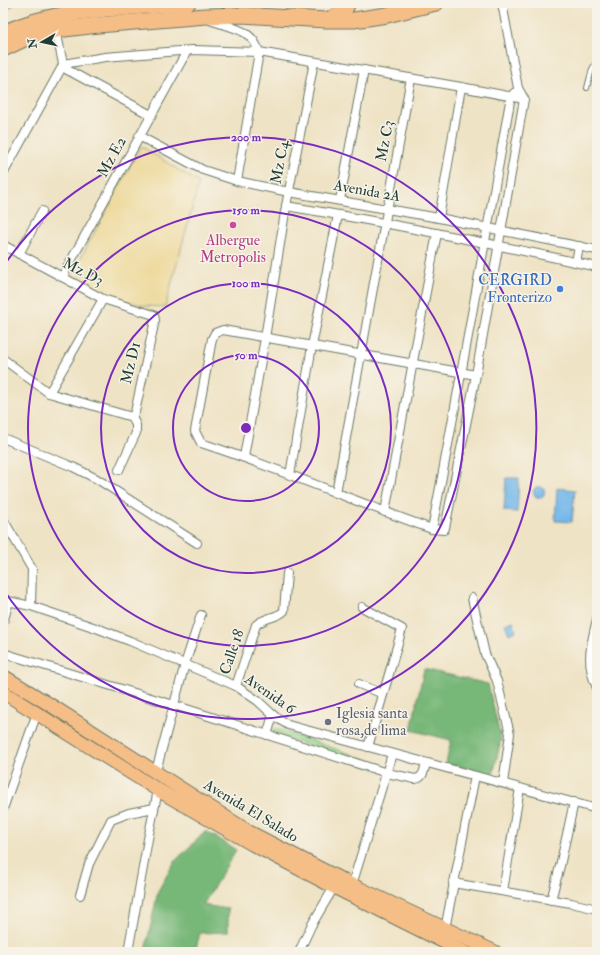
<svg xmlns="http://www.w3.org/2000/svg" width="600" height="955" viewBox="0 0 600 955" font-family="'IM FELL Double Pica',serif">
	<rect width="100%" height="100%" fill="#f7f3e8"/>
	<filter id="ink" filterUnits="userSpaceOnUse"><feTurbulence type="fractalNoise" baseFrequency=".025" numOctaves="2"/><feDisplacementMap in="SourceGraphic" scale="8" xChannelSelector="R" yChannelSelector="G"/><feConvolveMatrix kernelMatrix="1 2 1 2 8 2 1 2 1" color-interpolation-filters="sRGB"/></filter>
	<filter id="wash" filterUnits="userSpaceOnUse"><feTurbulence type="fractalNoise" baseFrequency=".012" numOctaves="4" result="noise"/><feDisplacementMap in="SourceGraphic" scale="16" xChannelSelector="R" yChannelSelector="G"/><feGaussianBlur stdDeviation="0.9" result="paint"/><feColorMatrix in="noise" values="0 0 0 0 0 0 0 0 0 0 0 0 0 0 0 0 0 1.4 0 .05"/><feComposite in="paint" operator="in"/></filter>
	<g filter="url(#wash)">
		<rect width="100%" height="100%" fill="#efe3c5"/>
		<!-- industrial -->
		<path fill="#d2bfbf" d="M55,3H105L49,13Z"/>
		<!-- green -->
		<path fill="#94d68d" stroke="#5a8a60" d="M274,728L380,764L378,770L272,733Z"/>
		<!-- forest -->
		<g fill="#77b778" stroke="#4b7a56">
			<path d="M3,3H16L3,13Z"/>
			<path d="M424,669L488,684L501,739L493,775L446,764L451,740L411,730Z"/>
			<path d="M206,831L236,850L203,905L228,909V932L200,933L195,952H145L158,891L175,861Z"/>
		</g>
		<!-- sand -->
		<path fill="#eeda9e" stroke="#868c69" d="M141,146L199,183L165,307L145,306L102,294L71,276Z"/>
		<!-- water -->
		<g fill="#74b8ea" stroke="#4a7a8f">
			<path d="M506,478H519L517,512L504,511Z"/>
			<circle cx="539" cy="492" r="5.5"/>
			<path d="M557,488L575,490L572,522L555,521Z"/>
			<path d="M513,621L516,631L509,634L505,624Z"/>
		</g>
	</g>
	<g filter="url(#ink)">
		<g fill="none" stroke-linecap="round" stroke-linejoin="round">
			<defs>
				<path id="lane" d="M587,88L592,69L597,61"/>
				<g id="street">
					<path d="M210,20C231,28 252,28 259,52L237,181"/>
					<path d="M63,64L105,57L192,50L259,52L461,87L524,99"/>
					<path d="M62,67L151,115"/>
					<path d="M139,136L203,170L237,181L289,192L439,218L597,250"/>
					<path d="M3,174L62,67L63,64L56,30"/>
					<path d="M340,200L364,70"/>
					<path d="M286,206C390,223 494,244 597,267"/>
					<path d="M439,218L461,87"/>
					<path d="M3,245L103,299L154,315L155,320L135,412L132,417"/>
					<path d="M19,254L42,211"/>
					<path d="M576,262L579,246"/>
					<path d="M62,277L187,51"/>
					<path d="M3,359L49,393L132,417"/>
					<path d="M476,375L223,330L215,333L212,339L195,431L201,443C279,468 355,502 432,529L444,530L445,528L476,375L524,99L518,88L502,3"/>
					<path d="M49,393L103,299"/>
					<path d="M3,438L73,467L97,479L197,543"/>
					<path d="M244,457L265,338L286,206L314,62"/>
					<path d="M119,470L136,433V425L132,417"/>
					<path d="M290,475L312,346L338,215"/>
					<path d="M336,493L411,78"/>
					<path d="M385,512L437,233"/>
					<path d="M3,519L32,569L31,606"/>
					<path d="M432,529C460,385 485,240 511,96L514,93"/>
					<path d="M472,598L485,654L497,681L510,734L503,783"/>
					<path d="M3,600L31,606L99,629L130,641L236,686L258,701L273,715L288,725L597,809"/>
					<path d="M362,607L402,629L368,747"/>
					<path d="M597,619C591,646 585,661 597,688"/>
					<path d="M3,623L9,601"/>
					<path d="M3,653L174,705L387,773L415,779C424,778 424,770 426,763"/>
					<path d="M359,684L383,694"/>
					<path d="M236,686L256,625C265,617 277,618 284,611L287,573"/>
					<path d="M267,735L273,715"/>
					<path d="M156,771L185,664L201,615"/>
					<path d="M3,809L37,713"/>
					<path d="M453,883L571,903L597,909"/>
					<path d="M352,885L392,754"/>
					<path d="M503,891L520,788"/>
					<path d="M80,895L89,864L111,820L129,813L154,808"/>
					<path d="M551,900L560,866L574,802"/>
					<path d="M445,929L475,776"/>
					<path d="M3,951V952"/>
					<path d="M128,952L148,839L158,790"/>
					<path d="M299,952L311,926L334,887"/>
				</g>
				<g id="primary">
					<path d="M3,676L52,706L249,832L352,885L495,952"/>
					<path d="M3,692L158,790L252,844L334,887L464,952"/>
				</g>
				<g id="highway">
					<path d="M329,19C339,16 344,13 348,3"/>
					<path d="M3,33C60,7 127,8 188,3"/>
					<path d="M3,49L24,39L56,30L98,25L206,16L242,15L326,20H354L387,15L436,3"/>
				</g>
			</defs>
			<!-- lane casing -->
			<use href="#lane" stroke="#687767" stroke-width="6"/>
			<!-- street casing -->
			<use href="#street" stroke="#687767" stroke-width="10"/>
			<!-- primary casing -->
			<use href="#primary" stroke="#687767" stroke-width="15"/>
			<!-- highway casing -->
			<use href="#highway" stroke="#687767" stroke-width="17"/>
			<!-- lane -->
			<use href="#lane" stroke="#fff" stroke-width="4"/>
			<!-- street -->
			<use href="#street" stroke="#fff" stroke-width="8"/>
			<!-- primary -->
			<use href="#primary" stroke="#f6be87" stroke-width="13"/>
			<!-- highway -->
			<use href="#highway" stroke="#f6be87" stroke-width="15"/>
		</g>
	</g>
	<!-- distance rings -->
	<g fill="none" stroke="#7b2cbf" stroke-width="2">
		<circle cx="246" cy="428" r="73"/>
		<circle cx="246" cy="428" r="145"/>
		<circle cx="246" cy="428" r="218"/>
		<path d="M3 267A291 291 0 1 1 3 589"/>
	</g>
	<!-- markers -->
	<circle fill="#d1479c" stroke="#f7f3e8" stroke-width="1.5" cx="233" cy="225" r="4"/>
	<circle fill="#3f7fe0" stroke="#f7f3e8" stroke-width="1.5" cx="560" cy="289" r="4"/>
	<circle fill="#6b7280" stroke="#f7f3e8" stroke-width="1.5" cx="328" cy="722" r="4"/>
	<g text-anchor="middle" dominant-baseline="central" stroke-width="3" stroke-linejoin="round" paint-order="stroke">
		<!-- street labels -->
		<g font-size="15" fill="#1f3d34" stroke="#f7f3e8">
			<text transform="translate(385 141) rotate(-79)">Mz C3</text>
			<text transform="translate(112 157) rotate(-61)">Mz E2</text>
			<text transform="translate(280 162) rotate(-79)">Mz C4</text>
			<text transform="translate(367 191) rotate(10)">Avenida 2A</text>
			<text transform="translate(83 272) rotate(27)">Mz D3</text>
			<text transform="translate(131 363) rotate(-77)">Mz D1</text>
			<text transform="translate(232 652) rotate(-71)">Calle 18</text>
			<text transform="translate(270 694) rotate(35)">Avenida 6</text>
			<text transform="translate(251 811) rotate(31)">Avenida El Salado</text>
		</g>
		<!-- hotel labels -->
		<g font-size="15" fill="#b23c85" stroke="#f7f3e8">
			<text x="233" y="240">Albergue<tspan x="233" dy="17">Metropolis</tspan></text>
		</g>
		<!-- shop labels -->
		<g font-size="15" fill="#366cbe" stroke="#f7f3e8" text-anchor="end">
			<text x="552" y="280">CERGIRD<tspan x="552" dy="17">Fronterizo</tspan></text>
		</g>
		<!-- worship labels -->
		<g font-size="15" fill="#5b616d" stroke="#f7f3e8" text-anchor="start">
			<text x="336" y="713">Iglesia santa<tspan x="336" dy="17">rosa,de lima</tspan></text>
		</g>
	</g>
	<circle cx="246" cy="428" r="6" fill="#7b2cbf" stroke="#f7f3e8" stroke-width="2"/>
	<g font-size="12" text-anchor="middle" font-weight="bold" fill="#7b2cbf" stroke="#f7f3e8" stroke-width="3" stroke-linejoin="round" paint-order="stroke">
		<text x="246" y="141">200 m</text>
		<text x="246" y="214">150 m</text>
		<text x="246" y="287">100 m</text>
		<text x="246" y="359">50 m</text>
	</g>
	<!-- margin -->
	<rect width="600" height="955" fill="none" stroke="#f7f3e8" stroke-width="16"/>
	<!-- north arrow -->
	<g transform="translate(42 42) rotate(261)" stroke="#f7f3e8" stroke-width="3" paint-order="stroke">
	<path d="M0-3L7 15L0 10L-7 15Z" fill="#1f3d34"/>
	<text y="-6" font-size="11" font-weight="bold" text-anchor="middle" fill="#1f3d34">N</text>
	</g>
</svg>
